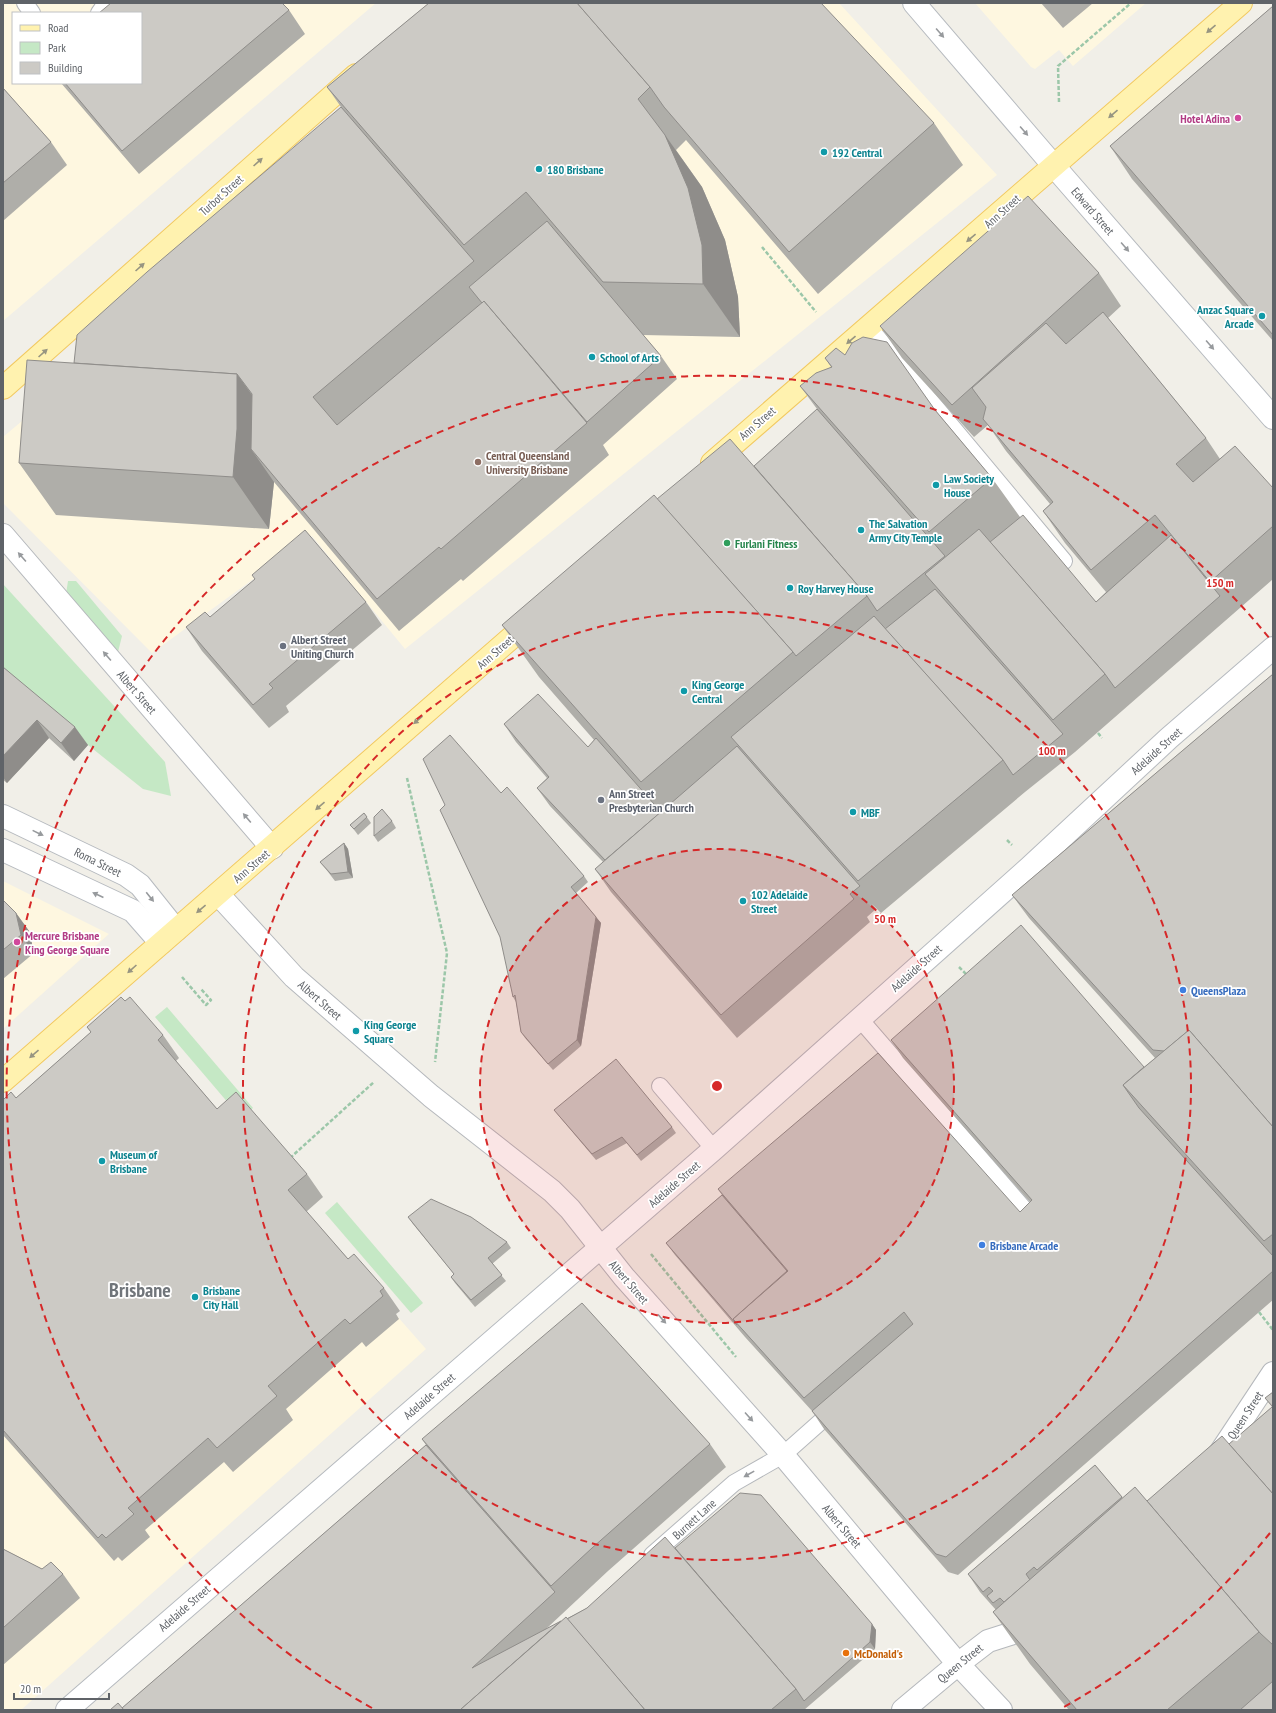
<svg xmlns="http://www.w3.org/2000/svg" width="1276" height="1713" viewBox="0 0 1276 1713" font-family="'PT Sans Narrow',sans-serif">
	<rect width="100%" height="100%" fill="#f1efe8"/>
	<!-- commercial -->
	<g fill="#fef7e0" fill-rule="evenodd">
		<path d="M3,3H376L3,321ZM13,13H141V83H13Z"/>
		<path d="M519,3H839L997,175L405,649L312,536L152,653L3,503V437Z"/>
		<path d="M975,3H1146L1073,66L1059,50L1035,69L1031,67Z"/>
		<path d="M3,881L109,934L3,1029Z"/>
		<path d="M128,1010L426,1349L21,1710H3V1117Z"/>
	</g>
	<!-- green -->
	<g fill="#c5e8c5">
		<path d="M68,581H76L122,636L118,652L66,594Z"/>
		<path d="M3,584L165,762L171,796L143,789L88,745L3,674Z"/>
		<path d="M167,1007L253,1108L241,1118L155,1017Z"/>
		<path d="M337,1202L423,1303L411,1313L325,1213Z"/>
	</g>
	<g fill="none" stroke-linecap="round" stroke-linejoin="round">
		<defs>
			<g id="lane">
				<path d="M25,3L32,13"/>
				<path d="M99,13L106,3"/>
				<path d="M868,326L1064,561"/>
				<path d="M859,1018L1031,1217"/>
				<path d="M660,1086L714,1149"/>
				<path d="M652,1555L734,1483L783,1455L836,1408"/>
			</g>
			<g id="street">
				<path d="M3,535L272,848"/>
				<path d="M218,894L294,977L431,1096L552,1191L570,1209L624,1277L783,1455L958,1664L1001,1710"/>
				<path d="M1209,1466L1218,1456L1273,1373"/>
				<path d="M903,1710L958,1664L988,1641L1010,1634L1035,1621"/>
			</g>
			<g id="secondary">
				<path d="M914,3L1053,165L1273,418"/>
				<path d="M3,816L126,875L140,885L176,930"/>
				<path d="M3,850L133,911L161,943"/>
				<path d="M67,1710L714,1149L1029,868L1169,738L1273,648"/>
			</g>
			<g id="primary">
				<path d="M3,388L356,75"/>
				<path d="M712,463L1241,3"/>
				<path d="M3,1081L534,618"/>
			</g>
		</defs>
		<!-- lane casing -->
		<use href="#lane" stroke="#b5b8bc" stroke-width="18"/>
		<!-- street casing -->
		<use href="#street" stroke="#b5b8bc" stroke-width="24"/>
		<!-- secondary casing -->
		<use href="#secondary" stroke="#b6babf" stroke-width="24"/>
		<!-- primary casing -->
		<use href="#primary" stroke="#f2c960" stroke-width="24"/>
		<!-- path -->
		<g stroke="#9cc7a9" stroke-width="2.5" stroke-dasharray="4 2" stroke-linecap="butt">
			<path d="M1059,102L1058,66L1131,3"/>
			<path d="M762,247L816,312"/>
			<path d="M1098,733L1102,738"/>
			<path d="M407,778L447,953L435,1062"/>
			<path d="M1007,840L1012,845"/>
			<path d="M959,967L968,976"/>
			<path d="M182,977L206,1005L211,1000L201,989"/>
			<path d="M290,1158L374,1082"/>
			<path d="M651,1254L736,1357"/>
			<path d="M1259,1312L1273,1330"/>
		</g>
		<!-- lane -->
		<use href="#lane" stroke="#fff" stroke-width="16"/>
		<!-- street -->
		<use href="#street" stroke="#fff" stroke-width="22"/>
		<!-- secondary -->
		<use href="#secondary" stroke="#fff" stroke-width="22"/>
		<!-- primary -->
		<use href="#primary" stroke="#fff2af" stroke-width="22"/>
	</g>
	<!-- wall -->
	<g fill="#afaea9">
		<path d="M429,3L934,123L963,165L818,294L686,140L676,150L702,187L725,240L738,297L740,337L643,335L661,356L677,379L603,445L609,455L463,581L461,579L399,631L274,482L269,529L56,515L19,463L74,363L341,107L327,87Z"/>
		<path d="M1041,3H1093L1063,28Z"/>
		<path d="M1273,6V341L1132,179L1110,146Z"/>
		<path d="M289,10L305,34L139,174L61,83H141Z"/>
		<path d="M3,88L51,142L67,165L3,221Z"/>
		<path d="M1099,273L1121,306L1108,318L1206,438L1220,459L1273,488V579L1233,614L1075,752L1025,792L881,913L872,904L876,909L867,917L870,922L737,1038L611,892L595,869L603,862L550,806L537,788L547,778L516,742L504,724L588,747L594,740L539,677L502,625L657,499L754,466L817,409L800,386L831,367L825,358L845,355L935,410L992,478L1020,517L1096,602L1106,592L1065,543L1043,511L1050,504L1006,451L988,425L974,437L902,358L880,326Z"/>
		<path d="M366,602L382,625L286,706L289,712L269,728L202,651L186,627L210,617Z"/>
		<path d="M3,667L88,745L74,761L49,738L7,783L3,780Z"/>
		<path d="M1273,674V1300L958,1575L948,1572L824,1429L812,1411L745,1337L675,1255L666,1243L722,1195L718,1189L1020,1212L1030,1202L903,1058L891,1040L1144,1067L1155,1058L1029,918L1012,895Z"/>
		<path d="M501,793L584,876L588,882L576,893L601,923L581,1046L553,1070L525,1038L521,1032L516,1002L513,997Z"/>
		<path d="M364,813L371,823L358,835L355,831L350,825Z"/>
		<path d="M392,821L396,828L378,842L374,836Z"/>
		<path d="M344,843L348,849L353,878L335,881L325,868L320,862Z"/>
		<path d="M3,900L16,913L29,931L34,953L3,979Z"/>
		<path d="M125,1001L163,1035L179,1058L176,1061L217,1109L307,1174L323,1197L306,1212L348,1259L384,1288L400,1311L396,1314L399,1319L366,1347L362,1342L286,1409L293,1420L233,1472L224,1462L145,1530L150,1537L122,1561L118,1557L114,1561L3,1435V1100L16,1098L91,1032L87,1027Z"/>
		<path d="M554,1110L672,1127L676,1133L641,1161L627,1143L596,1160L559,1116Z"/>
		<path d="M408,1217L507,1242L511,1248L492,1264L506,1281L475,1307L455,1283L451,1277L454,1274L413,1224Z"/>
		<path d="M1273,1392V1710H1069L1030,1664L993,1612L996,1610L980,1592L968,1574L1095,1465L1123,1498L1147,1501L1229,1444L1272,1407L1265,1398Z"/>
		<path d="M422,1439L710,1444L726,1467L608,1571L546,1629L587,1608L675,1548L872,1624L876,1630L875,1649L804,1710H110L122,1708L426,1445Z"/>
		<path d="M3,1549L42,1569L63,1574L80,1598L3,1665Z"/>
	</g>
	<!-- shaded-wall -->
	<g fill="#8f8d8a">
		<path d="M665,135L702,187L725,240L738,297L740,337L703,284Z"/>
		<path d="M237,374L274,426L251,449L274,482L269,529L233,477Z"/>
		<path d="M37,720L49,738L7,783L3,777V756Z"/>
		<path d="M75,727L88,745L74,761L61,743Z"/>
		<path d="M344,843L348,849L353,878L348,872Z"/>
		<path d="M16,913L29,931L34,953L21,935Z"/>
		<path d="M596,917L601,923L581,1046L577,1040Z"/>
		<path d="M872,1624L876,1630L875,1649L870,1642Z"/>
	</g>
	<!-- building -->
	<g fill="#cccac5" stroke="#8f8d8a">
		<path d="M111,3H282L289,10L122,151L65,83H141V13H99Z"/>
		<path d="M429,3H577L650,87L638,99L665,135L688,188L702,245L703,284L603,282L526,192L464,245L327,87Z"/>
		<path d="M577,3H821L934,123L789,252L664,107L650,87Z"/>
		<path d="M1273,6V335L1110,146Z"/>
		<path d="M3,88L51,142L3,183Z"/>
		<path d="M341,107L474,261L313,397L337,425L484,301L587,423L441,549L439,547L377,599L251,449L252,394L237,374L74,363L77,335L147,272Z"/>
		<path d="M1028,196L1099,273L952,405L880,326Z"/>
		<path d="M547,221L661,356L587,422L484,301L482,303L469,287Z"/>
		<path d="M1103,312L1206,438L1176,464L1193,482L1235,446L1273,488V526L1210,582L1155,515L1091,570L1043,511L1053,502L983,419L986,407L972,388L1046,323L1066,344Z"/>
		<path d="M863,337L887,342L935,410L992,478L929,532L800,386L816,373L832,367L825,358L836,348L845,355L852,343Z"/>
		<path d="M27,360L237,374V429L233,477L19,463Z"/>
		<path d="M817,409L945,556L877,611L867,596L754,466Z"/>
		<path d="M730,439L867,596L796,656L793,652L657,499Z"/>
		<path d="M654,495L793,652L641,782L502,625Z"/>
		<path d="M1023,515L1096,602L1171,535L1220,596L1115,688L1105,674L990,542Z"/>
		<path d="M979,529L1105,674L1053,720L925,574Z"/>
		<path d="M305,530L366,602L269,684L273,688L253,705L186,627L205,612L210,617L255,579L252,575Z"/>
		<path d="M935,589L1063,734L1013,775L1003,760L885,629Z"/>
		<path d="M874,616L1003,760L858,881L731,737Z"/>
		<path d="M3,667L75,727L61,743L37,720L3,756Z"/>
		<path d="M1273,674V1127L1189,1030L1164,1051L1153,1050L1012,895Z"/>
		<path d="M538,694L588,747L596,738L661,812L605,860L537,788L549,777L504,724Z"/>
		<path d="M450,735L501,793L507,787L584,876L571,887L596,917L577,1040L548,1064L521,1032L515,995L513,997L500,937L440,810L445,805L423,759Z"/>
		<path d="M737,746L860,886L850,894L854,899L721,1015L595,869Z"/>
		<path d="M382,809L392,821L374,836V817Z"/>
		<path d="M364,813L367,817L354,829L350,825Z"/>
		<path d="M344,843L348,872L331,874L320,862Z"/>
		<path d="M3,900L16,913L21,935L3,950Z"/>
		<path d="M1021,925L1144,1067L1123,1085L1139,1108L1273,1256V1271L946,1557L936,1554L812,1411L913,1324L904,1312L804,1398L733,1319L788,1271L718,1189L878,1053L1020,1212L1032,1200L891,1040Z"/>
		<path d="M121,997L125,1001L130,997L163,1035L158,1040L217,1109L236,1092L307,1174L288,1190L348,1259L354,1254L384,1288L380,1291L383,1296L350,1324L345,1319L268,1386L277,1396L217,1448L208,1438L128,1508L134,1514L106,1538L102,1534L98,1538L3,1430V1100L11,1092L16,1098L91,1032L87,1027Z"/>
		<path d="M1189,1030L1273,1127V1234L1264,1241L1123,1085Z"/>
		<path d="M616,1059L672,1127L637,1155L622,1137L592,1154L554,1110Z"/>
		<path d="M722,1195L787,1271L733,1319L737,1325L666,1243Z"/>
		<path d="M431,1199L471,1217L507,1242L488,1258L502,1275L471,1300L451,1277L454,1274L408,1217Z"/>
		<path d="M582,1303L710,1444L592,1548L551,1586L422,1439Z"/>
		<path d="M1273,1392V1407L1265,1398Z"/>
		<path d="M1272,1407L1273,1409V1494L1229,1444Z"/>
		<path d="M1222,1436L1273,1494V1645L1260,1633L1147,1501Z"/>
		<path d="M426,1445L555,1592L472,1668L561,1621L460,1710H124L122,1708Z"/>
		<path d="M1095,1465L1122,1497L1037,1570L1034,1567L1026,1574L1030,1580L1004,1602L1000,1598L993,1603L987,1596L993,1591L989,1587L983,1592L968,1574Z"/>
		<path d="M1135,1487L1259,1632L1167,1710H1077L993,1612Z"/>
		<path d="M740,1493L761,1495L872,1624L870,1642L804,1701L796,1689L675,1548Z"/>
		<path d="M665,1537L796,1689L771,1710H645L567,1619L587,1608Z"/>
		<path d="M3,1549L42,1569L51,1562L63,1574L3,1628Z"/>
		<path d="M566,1617L645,1710H460Z"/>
		<path d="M1273,1681V1710H1240Z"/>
		<path d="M118,1703L124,1710H110Z"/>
	</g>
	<!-- one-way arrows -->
	<defs><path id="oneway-solid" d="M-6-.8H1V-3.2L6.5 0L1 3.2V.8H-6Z"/></defs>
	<g fill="#979581">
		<use href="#oneway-solid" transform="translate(1211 29) rotate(139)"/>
		<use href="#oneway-solid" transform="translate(1113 114) rotate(139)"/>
		<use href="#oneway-solid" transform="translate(258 162) rotate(-42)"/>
		<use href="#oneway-solid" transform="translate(971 238) rotate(140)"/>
		<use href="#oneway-solid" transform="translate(140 267) rotate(-42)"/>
		<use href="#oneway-solid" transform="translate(851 340) rotate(139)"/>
		<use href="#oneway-solid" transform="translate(43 353) rotate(-42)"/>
		<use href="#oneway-solid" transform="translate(418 720) rotate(139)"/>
		<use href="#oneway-solid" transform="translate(320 806) rotate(139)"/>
		<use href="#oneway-solid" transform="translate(201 909) rotate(140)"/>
		<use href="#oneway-solid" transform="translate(132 969) rotate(138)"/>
		<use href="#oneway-solid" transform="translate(34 1054) rotate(139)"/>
	</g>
	<g fill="#979a9d">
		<use href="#oneway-solid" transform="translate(940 33) rotate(49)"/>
		<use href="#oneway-solid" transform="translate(1024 131) rotate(49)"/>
		<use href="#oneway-solid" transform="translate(1125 247) rotate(49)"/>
		<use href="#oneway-solid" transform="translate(1210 345) rotate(49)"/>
		<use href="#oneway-solid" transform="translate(22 557) rotate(-131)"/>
		<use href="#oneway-solid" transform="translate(107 656) rotate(-131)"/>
		<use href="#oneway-solid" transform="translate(247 818) rotate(-130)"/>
		<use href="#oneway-solid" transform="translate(38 833) rotate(26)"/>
		<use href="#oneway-solid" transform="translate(98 895) rotate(-155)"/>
		<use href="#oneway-solid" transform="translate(150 897) rotate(51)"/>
		<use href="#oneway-solid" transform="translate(662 1319) rotate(48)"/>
		<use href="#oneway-solid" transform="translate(749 1417) rotate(48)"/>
		<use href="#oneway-solid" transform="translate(749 1474) rotate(151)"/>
	</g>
	<!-- distance rings -->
	<circle cx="717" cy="1086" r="237" fill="#d62828" fill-opacity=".12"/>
	<g fill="none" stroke="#d62828" stroke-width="2" stroke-dasharray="7 5">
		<circle cx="717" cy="1086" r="237"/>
		<circle cx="717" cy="1086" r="474"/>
		<path d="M1270 1533A711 711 0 0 1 1062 1708M372 1708A711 711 0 1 1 1270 639"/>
	</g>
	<!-- markers -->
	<g fill="#d1479c" stroke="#fff" stroke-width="1.5">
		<circle cx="1238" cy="118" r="4"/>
		<circle cx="17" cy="942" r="4"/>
	</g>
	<g fill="#0f9aa8" stroke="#fff" stroke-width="1.5">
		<circle cx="824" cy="152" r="4"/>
		<circle cx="539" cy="169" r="4"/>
		<circle cx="1262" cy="316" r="4"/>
		<circle cx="592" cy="357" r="4"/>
		<circle cx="936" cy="485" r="4"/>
		<circle cx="861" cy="530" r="4"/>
		<circle cx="790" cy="588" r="4"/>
		<circle cx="684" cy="691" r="4"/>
		<circle cx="853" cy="812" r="4"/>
		<circle cx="743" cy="901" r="4"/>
		<circle cx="356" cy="1031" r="4"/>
		<circle cx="102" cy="1161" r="4"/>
		<circle cx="195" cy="1297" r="4"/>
	</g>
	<circle fill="#8d6e63" stroke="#fff" stroke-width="1.5" cx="478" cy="462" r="4"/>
	<circle fill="#2e9e5b" stroke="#fff" stroke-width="1.5" cx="727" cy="543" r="4"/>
	<g fill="#6b7280" stroke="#fff" stroke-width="1.5">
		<circle cx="283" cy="646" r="4"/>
		<circle cx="601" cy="800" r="4"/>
	</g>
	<g fill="#3f7fe0" stroke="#fff" stroke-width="1.5">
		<circle cx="1183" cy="990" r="4"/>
		<circle cx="982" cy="1245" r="4"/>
	</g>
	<circle fill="#e8710a" stroke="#fff" stroke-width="1.5" cx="846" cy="1653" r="4"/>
	<g text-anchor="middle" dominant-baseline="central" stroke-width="3.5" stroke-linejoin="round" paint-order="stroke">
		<!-- hotel labels -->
		<g font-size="12" font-weight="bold" fill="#b23c85" stroke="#fff" text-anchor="end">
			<text x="1230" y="118">Hotel Adina</text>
			<text x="25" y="935" text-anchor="start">Mercure Brisbane<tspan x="25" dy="14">King George Square</tspan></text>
		</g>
		<!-- culture labels -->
		<g font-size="12" font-weight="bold" fill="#0d838f" stroke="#fff" text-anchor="start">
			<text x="832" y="152">192 Central</text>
			<text x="547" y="169">180 Brisbane</text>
			<text x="1254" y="309" text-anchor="end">Anzac Square<tspan x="1254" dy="14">Arcade</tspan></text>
			<text x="600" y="357">School of Arts</text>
			<text x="944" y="478">Law Society<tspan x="944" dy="14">House</tspan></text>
			<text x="869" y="523">The Salvation<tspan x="869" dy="14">Army City Temple</tspan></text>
			<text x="798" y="588">Roy Harvey House</text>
			<text x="692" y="684">King George<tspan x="692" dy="14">Central</tspan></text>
			<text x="861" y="812">MBF</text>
			<text x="751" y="894">102 Adelaide<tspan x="751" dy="14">Street</tspan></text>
			<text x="364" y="1024">King George<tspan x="364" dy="14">Square</tspan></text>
			<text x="110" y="1154">Museum of<tspan x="110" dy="14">Brisbane</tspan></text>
			<text x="203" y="1290">Brisbane<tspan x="203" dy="14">City Hall</tspan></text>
		</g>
		<!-- street labels -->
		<g font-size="12" fill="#5f6368" stroke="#fff">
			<text transform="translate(221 195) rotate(-42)">Turbot Street</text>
			<text transform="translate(1002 211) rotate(-42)">Ann Street</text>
			<text transform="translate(1093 211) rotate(49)">Edward Street</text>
			<text transform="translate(757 423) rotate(-41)">Ann Street</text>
			<text transform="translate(495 652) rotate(-41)">Ann Street</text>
			<text transform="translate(137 692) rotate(49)">Albert Street</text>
			<text transform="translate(1156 751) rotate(-42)">Adelaide Street</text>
			<text transform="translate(98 862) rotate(26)">Roma Street</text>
			<text transform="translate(251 866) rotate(-41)">Ann Street</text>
			<text transform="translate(916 968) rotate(-42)">Adelaide Street</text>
			<text transform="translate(320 1000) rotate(41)">Albert Street</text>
			<text transform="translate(674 1184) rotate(-41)">Adelaide Street</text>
			<text transform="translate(629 1282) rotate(49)">Albert Street</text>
			<text transform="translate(429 1396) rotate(-41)">Adelaide Street</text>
			<text transform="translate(1245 1415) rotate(-57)">Queen Street</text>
			<text transform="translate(694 1519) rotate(-42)">Burnett Lane</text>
			<text transform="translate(842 1526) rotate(50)">Albert Street</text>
			<text transform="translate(184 1608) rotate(-41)">Adelaide Street</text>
			<text transform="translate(960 1663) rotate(-39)">Queen Street</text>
		</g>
		<!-- education labels -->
		<g font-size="12" font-weight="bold" fill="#785e54" stroke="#fff" text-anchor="start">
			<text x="486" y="455">Central Queensland<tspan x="486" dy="14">University Brisbane</tspan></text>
		</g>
		<!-- leisure labels -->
		<g font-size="12" font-weight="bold" fill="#27864d" stroke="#fff" text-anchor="start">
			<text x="735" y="543">Furlani Fitness</text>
		</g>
		<!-- worship labels -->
		<g font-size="12" font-weight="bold" fill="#5b616d" stroke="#fff" text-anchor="start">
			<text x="291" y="639">Albert Street<tspan x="291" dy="14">Uniting Church</tspan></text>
			<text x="609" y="793">Ann Street<tspan x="609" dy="14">Presbyterian Church</tspan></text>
		</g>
		<!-- shop labels -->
		<g font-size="12" font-weight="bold" fill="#366cbe" stroke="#fff" text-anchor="start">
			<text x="1191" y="990">QueensPlaza</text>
			<text x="990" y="1245">Brisbane Arcade</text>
		</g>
		<!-- food labels -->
		<g font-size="12" font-weight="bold" fill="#c56008" stroke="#fff" text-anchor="start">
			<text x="854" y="1653">McDonald's</text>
		</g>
		<!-- town labels -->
		<g font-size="20" font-weight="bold" fill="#70757a" stroke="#fff">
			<text x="140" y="1290">Brisbane</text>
		</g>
	</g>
	<circle cx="717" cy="1086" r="6" fill="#d62828" stroke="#fff" stroke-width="2"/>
	<g font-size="12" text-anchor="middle" font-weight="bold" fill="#d62828" stroke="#fff" stroke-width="3.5" stroke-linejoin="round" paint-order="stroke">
		<text x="1220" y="587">150 m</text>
		<text x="1052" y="755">100 m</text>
		<text x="885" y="923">50 m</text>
	</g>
	<!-- border -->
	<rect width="1276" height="1713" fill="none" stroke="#5f6368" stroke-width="8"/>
	<!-- legend -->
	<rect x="12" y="12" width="130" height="72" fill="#ffffff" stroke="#bfc1c3"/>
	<rect x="20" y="25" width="20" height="6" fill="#fff2af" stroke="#bfc1c3"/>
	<text x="48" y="32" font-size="12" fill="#5f6368">Road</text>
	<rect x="20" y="42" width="20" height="12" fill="#c5e8c5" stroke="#bfc1c3"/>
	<text x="48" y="52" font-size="12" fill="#5f6368">Park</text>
	<rect x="20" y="62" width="20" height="12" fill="#cccac5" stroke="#bfc1c3"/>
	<text x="48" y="72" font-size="12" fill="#5f6368">Building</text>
	<!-- scale -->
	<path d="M14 1693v6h95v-6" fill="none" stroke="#5f6368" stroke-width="2"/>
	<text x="20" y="1693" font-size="12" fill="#5f6368" stroke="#ffffff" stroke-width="3" paint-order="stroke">20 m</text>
</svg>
